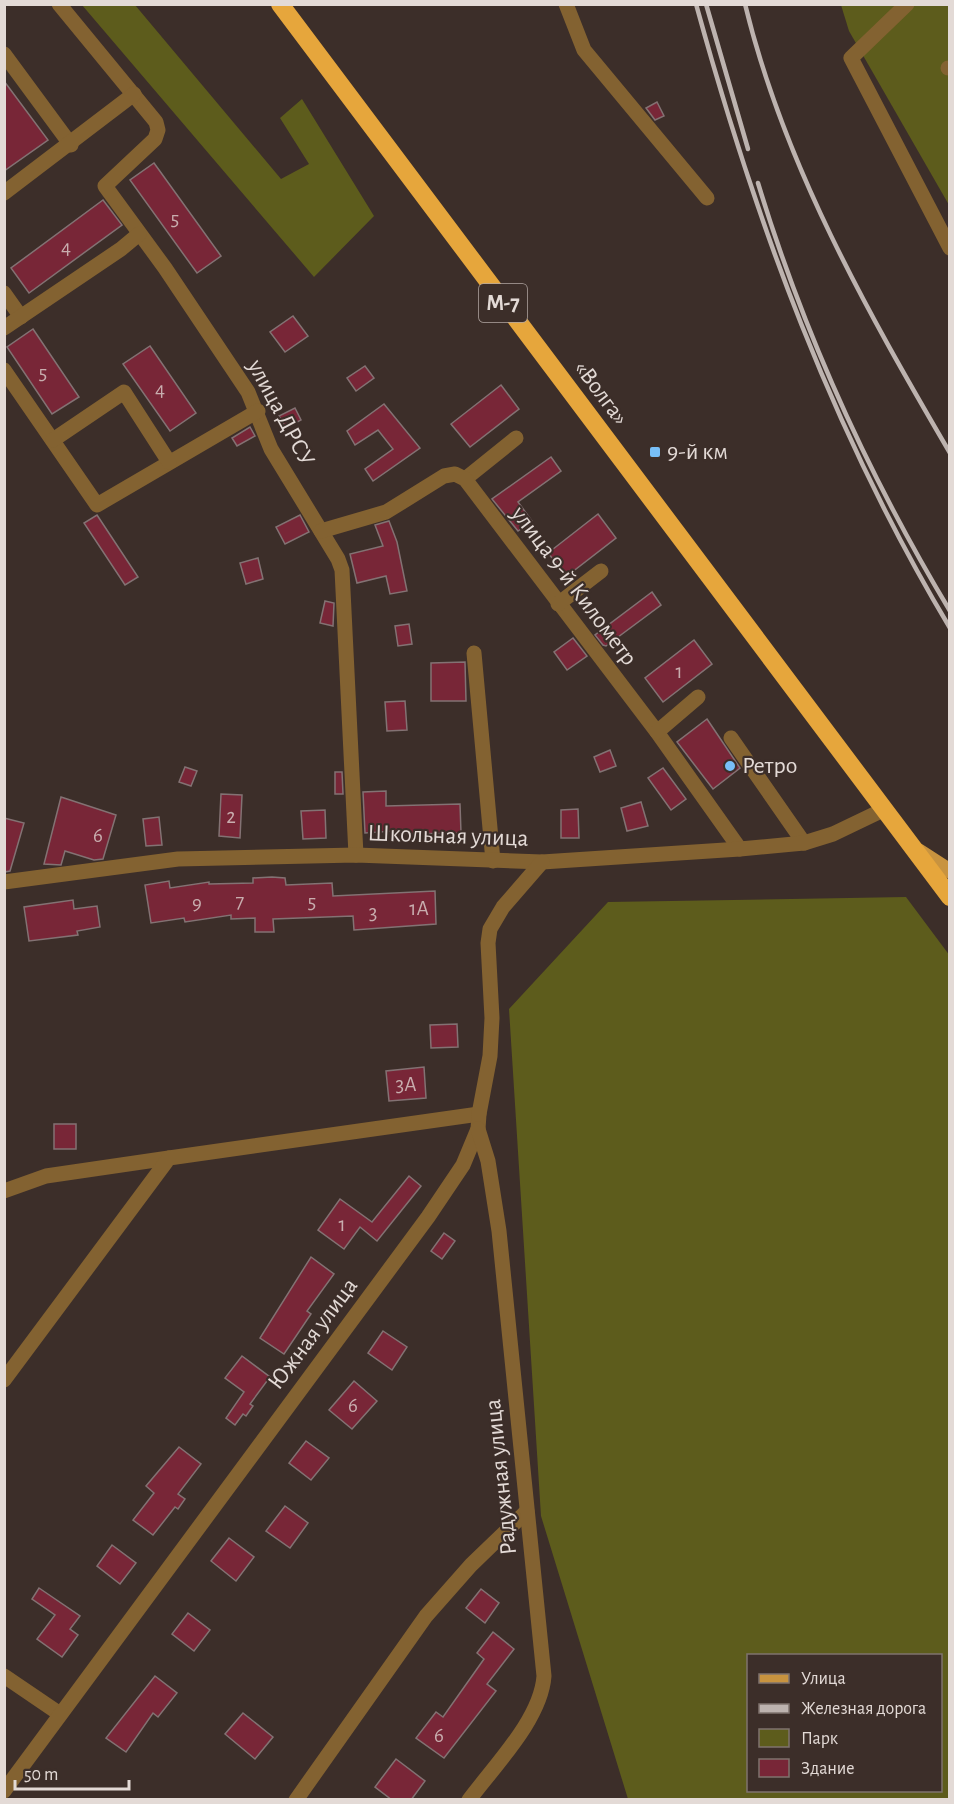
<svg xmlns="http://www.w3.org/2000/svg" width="954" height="1804" viewBox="0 0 954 1804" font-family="'Alegreya Sans',sans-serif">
	<rect width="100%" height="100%" fill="#3c2e29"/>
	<!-- green -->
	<g fill="#5d5c1c" fill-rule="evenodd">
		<path d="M82,5H135L281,179L309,164L280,118L302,99L374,216L314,277Z"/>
		<path d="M841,5H949V205L849,31Z"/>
		<path d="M906,897L950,956L949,1799H628L541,1516L509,1009L608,902ZM748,1656H940V1790H748Z"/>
	</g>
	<!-- building -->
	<g fill="#782637" stroke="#837273" stroke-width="1.5">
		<path d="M4,81L48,140L4,171Z"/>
		<path d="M657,102L664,116L655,120L646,108Z"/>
		<path d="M154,163L221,256L197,273L130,180Z"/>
		<path d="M103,200L122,225L29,293L11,268Z"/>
		<path d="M293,316L308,336L285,352L270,332Z"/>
		<path d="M33,329L79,397L52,414L7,347Z"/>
		<path d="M150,346L196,413L170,431L123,364Z"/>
		<path d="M365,366L374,378L356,391L347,378Z"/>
		<path d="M501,385L519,409L470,447L451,424Z"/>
		<path d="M384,404L420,448L373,481L365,469L393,449L378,430L355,445L347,431Z"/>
		<path d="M295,408L301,420L286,428L279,416Z"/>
		<path d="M250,427L255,436L237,446L232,438Z"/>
		<path d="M551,457L561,471L518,502L532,521L518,531L492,499Z"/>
		<path d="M598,514L616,538L567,576L548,553Z"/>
		<path d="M97,515L138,577L125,585L84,523Z"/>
		<path d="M300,515L309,532L285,544L276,527Z"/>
		<path d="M389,521L397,542L407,591L390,594L386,576L357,583L350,554L383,546L375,525Z"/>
		<path d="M258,558L263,579L246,584L240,563Z"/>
		<path d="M652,592L661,605L606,646L603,645L595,635Z"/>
		<path d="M325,601L334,603L333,626L320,623Z"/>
		<path d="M409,624L412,644L398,646L395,626Z"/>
		<path d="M573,638L587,656L567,670L554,652Z"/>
		<path d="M694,640L712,664L663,702L645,678Z"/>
		<path d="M465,662L466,701H431V663Z"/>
		<path d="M405,701L407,730L387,731L385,702Z"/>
		<path d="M707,719L740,768L713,789L677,742Z"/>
		<path d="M610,750L616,766L600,772L594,757Z"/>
		<path d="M185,767L197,771L191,786L179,782Z"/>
		<path d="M663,768L686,799L671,810L648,778Z"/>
		<path d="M335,772H342L343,794H335Z"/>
		<path d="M386,791V806L460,804L461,833L408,834V830L365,833L363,792Z"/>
		<path d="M221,794L242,795L240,838L219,836Z"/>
		<path d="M61,797L116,815L103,859L94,860L65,851L61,865L44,864Z"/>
		<path d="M641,802L648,826L627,831L621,808Z"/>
		<path d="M578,809L579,838H561V810Z"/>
		<path d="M325,810L326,838L303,839L301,811Z"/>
		<path d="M159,817L162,845L146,846L143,819Z"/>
		<path d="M4,818L24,823L10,871L4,872Z"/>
		<path d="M272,877L285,878L286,885L332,883L333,896L435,891L436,924L354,930L353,916L273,919L274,932H255V918L231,919V915L185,922L184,918L151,923L145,885L169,881L170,888L209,882V884L253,883V878Z"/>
		<path d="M73,900L74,909L97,906L100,927L77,931L78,935L29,941L24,907Z"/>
		<path d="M457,1024L458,1047L431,1048L430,1025Z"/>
		<path d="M424,1067L426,1098L389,1101L386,1071Z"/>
		<rect x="54" y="1124" width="22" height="25"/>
		<path d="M409,1176L421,1186L377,1241L360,1227L344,1249L318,1230L340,1199L372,1222Z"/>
		<path d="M444,1233L455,1241L442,1259L431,1251Z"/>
		<path d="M311,1257L334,1274L307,1311L311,1314L284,1354L260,1338Z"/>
		<path d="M383,1331L407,1347L392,1370L368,1353Z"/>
		<path d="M242,1356L270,1377L250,1404L253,1406L246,1416L243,1414L235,1425L226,1418L244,1392L225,1378Z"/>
		<path d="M354,1381L377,1401L352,1429L329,1410Z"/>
		<path d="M306,1441L329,1458L311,1480L289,1463Z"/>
		<path d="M179,1447L201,1464L178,1494L185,1499L178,1509L175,1507L153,1535L133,1520L154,1493L146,1486Z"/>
		<path d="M285,1506L308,1523L290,1548L266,1531Z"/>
		<path d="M229,1538L254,1557L236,1581L211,1561Z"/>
		<path d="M112,1545L136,1563L120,1584L97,1566Z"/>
		<path d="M39,1588L80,1616L70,1629L78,1635L62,1657L37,1639L55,1615L32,1599Z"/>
		<path d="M481,1589L499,1603L485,1623L466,1608Z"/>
		<path d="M188,1613L210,1630L194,1651L172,1634Z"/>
		<path d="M493,1632L514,1649L487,1684L496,1691L444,1758L416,1738L436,1712L443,1717L484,1659L477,1653Z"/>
		<path d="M155,1676L177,1693L158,1717L153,1713L126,1752L106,1738Z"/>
		<path d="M243,1713L273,1737L255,1759L225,1734Z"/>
		<path d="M396,1759L425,1781L411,1800H392L375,1787Z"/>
	</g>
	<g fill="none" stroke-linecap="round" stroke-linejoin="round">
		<!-- minor -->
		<g stroke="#836231" stroke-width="15">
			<path d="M59,4L156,122L158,130L155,139L105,186L165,268L248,392L271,449L338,559L342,570L356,855"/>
			<path d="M566,4L584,50L707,198"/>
			<path d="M907,4L851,58L950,248"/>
			<path d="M4,54L71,145"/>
			<path d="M948,68H950"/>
			<path d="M4,193L134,94"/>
			<path d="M4,293L21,317"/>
			<path d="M4,328L121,249L139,234"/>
			<path d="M4,370L97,505L258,411"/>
			<path d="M53,440L124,392L169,462"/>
			<path d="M465,479L516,438"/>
			<path d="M321,531L386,512L444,476L455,474L465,479L657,732L740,849"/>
			<path d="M558,604L601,571"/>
			<path d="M474,653L493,861"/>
			<path d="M657,732L698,697"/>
			<path d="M731,738L804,843"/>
			<path d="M4,882L178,859L356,855L542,862L740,849L804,843L833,834L883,810"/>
			<path d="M4,1191L46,1176L169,1158"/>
			<path d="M4,1380L169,1158L479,1114"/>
			<path d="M4,1676L60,1714"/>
			<path d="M4,1791L428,1217L463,1165L478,1129L479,1114L490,1056L492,1018L488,943L490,929L503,907L542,862"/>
			<path d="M296,1800L426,1616L471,1565L527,1511"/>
			<path d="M469,1800C495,1765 541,1719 544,1676L499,1231L488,1161L478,1129"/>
		</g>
		<!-- major -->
		<path stroke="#c8933f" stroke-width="15" d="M919,851L950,871"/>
		<!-- highway -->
		<path stroke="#e6a63c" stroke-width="18" d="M280,4L950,897"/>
		<!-- rail -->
		<g stroke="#bdb3af" stroke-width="4.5">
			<path d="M696,4C756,223 833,433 950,628"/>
			<path d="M706,4L748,149"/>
			<path d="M745,4C784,165 867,311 950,453"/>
			<path d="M758,183C803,331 870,478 950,611"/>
		</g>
	</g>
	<!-- markers -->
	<g fill="#78bff7" stroke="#3c2e29" stroke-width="2">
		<rect x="649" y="446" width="12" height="12" rx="3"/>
		<circle cx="730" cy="766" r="6"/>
	</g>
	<g text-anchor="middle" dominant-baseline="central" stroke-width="4.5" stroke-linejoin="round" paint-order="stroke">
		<!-- number labels -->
		<g font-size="21" fill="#c8adae">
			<text x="175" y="218">5</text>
			<text x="66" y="247">4</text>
			<text x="43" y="372">5</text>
			<text x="160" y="389">4</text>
			<text x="679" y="671">1</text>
			<text x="231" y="816">2</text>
			<text x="98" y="835">6</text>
			<text x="240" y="901">7</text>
			<text x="312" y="901">5</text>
			<text x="197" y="902">9</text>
			<text x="419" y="908">1А</text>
			<text x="373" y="912">3</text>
			<text x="406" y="1084">3А</text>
			<text x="342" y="1224">1</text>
			<text x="353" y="1405">6</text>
			<text x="439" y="1735">6</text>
		</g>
		<!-- shield labels -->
		<rect fill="#3c2e29" stroke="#b1a6a2" stroke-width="1.5" x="479" y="284" width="48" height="38" rx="4.5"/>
		<g font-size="22" font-weight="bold" fill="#e3dad6">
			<text x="503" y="303">М-7</text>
		</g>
		<!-- street labels -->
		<g font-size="24" fill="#e3dad6" stroke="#3c2e29">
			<text transform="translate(601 393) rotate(53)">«Волга»</text>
			<text transform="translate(281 413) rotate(62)">улица ДРСУ</text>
			<text transform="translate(574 586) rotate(53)">улица 9-й Километр</text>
			<text transform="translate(448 836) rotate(2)">Школьная улица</text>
			<text transform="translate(313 1334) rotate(-53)">Южная улица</text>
			<text transform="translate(501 1477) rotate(-96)">Радужная улица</text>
		</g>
		<!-- poi labels -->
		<g font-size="24" fill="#e3dad6" stroke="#3c2e29" text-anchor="start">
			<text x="667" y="452">9-й км</text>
			<text x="742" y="766">Ретро</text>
		</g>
	</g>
	<!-- border -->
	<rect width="954" height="1804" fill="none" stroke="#e3dad6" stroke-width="12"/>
	<!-- legend -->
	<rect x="747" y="1654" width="195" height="138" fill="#3c2e29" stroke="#7f736e" stroke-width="1.5"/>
	<rect x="759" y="1674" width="30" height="9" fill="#c8933f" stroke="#7f736e" stroke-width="1.5"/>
	<text x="801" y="1684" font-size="18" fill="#e3dad6">Улица</text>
	<rect x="759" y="1704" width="30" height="9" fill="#bdb3af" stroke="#7f736e" stroke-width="1.5"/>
	<text x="801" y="1714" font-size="18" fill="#e3dad6">Железная дорога</text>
	<rect x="759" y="1729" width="30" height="18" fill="#5d5c1c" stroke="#7f736e" stroke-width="1.5"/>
	<text x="801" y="1744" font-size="18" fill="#e3dad6">Парк</text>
	<rect x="759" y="1759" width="30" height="18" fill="#782637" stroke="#7f736e" stroke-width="1.5"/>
	<text x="801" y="1774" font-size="18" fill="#e3dad6">Здание</text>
	<!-- scale -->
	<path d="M15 1780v9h114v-9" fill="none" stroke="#e3dad6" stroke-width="3"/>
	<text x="24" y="1780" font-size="18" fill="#e3dad6" stroke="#3c2e29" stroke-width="4.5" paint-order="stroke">50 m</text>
</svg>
